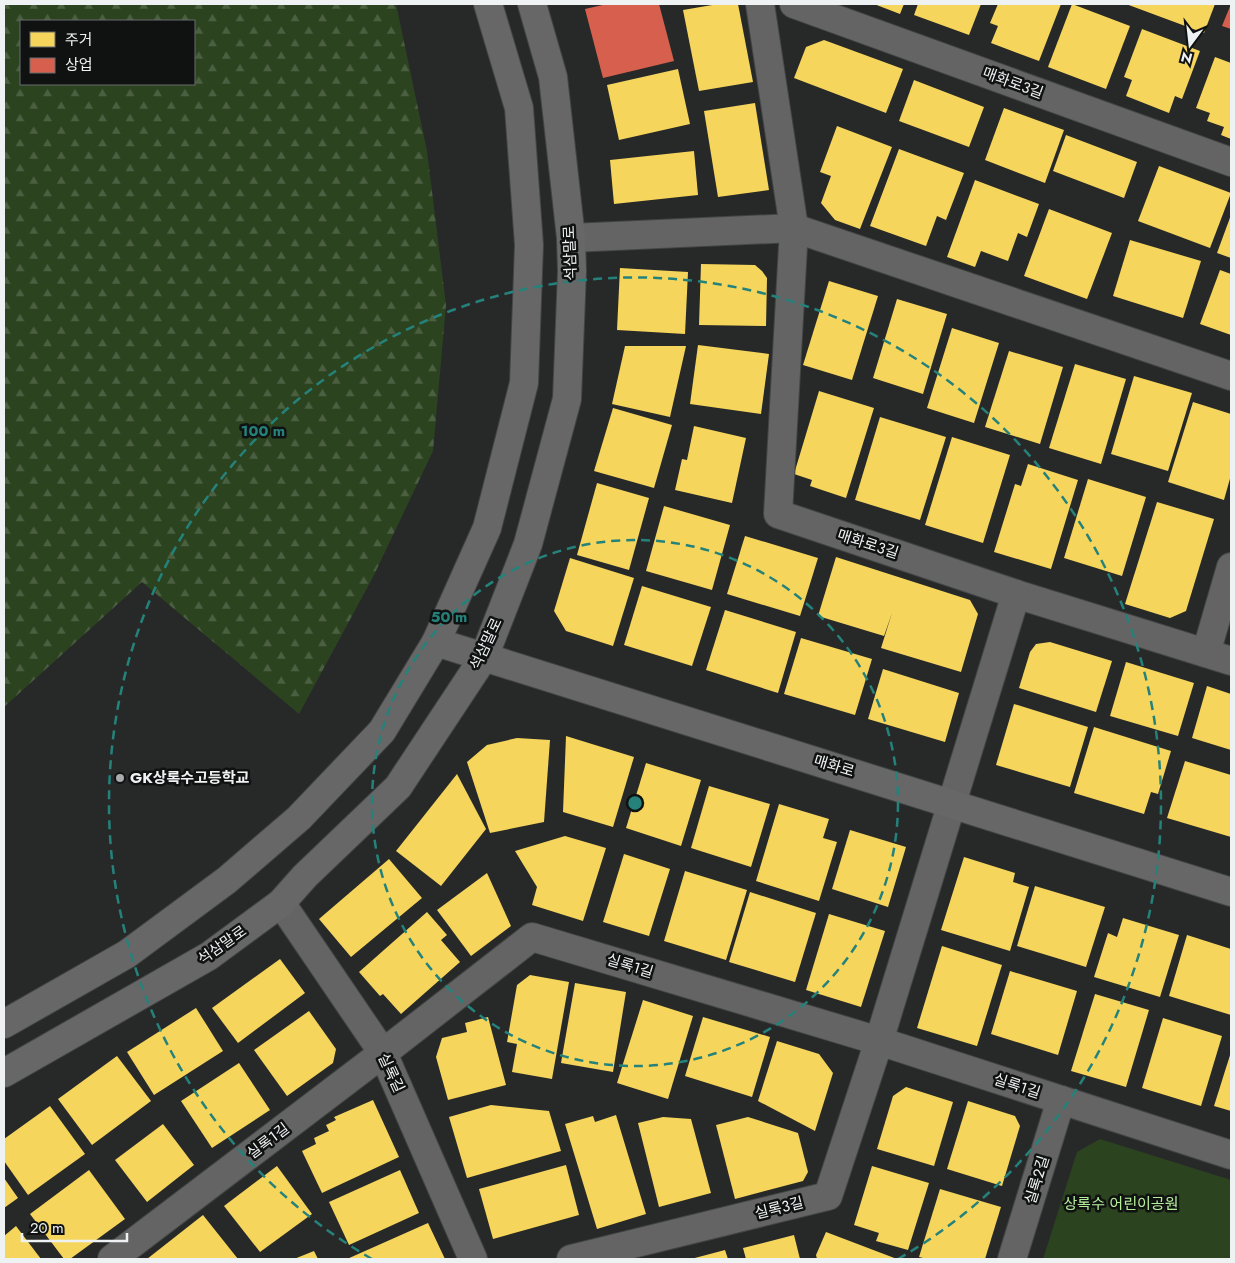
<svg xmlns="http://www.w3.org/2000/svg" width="1235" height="1263" viewBox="0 0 1235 1263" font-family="Jost,'Noto Sans KR',sans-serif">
	<defs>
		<pattern id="forest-firs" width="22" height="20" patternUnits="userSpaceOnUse" patternTransform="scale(1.25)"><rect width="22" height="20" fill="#2c4320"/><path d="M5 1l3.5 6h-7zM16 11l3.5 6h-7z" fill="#4b5f41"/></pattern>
	</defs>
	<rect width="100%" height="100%" fill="#272929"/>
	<!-- forest -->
	<path fill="url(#forest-firs)" fill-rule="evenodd" d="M4,4H396L427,151L446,305L433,451L373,577L299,714L142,582L4,707ZM21,21H194V84H21Z"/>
	<!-- park -->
	<path fill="#2c4320" d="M1100,1139L1231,1180V1259H1043L1077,1152Z"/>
	<!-- homes -->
	<g fill="#f6d55c">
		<path d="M718,4H738L753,82L699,91L683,10Z"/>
		<path d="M874,4H904L900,14Z"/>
		<path d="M918,4H981L969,35L914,15Z"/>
		<path d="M998,4H1061L1039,61L991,43L998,26L990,23Z"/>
		<path d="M1072,4L1130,26L1106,89L1048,67Z"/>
		<path d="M1126,4H1215L1204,33Z"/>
		<path d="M1142,29L1200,51L1182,99L1175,96L1169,113L1126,96L1132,80L1124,77Z"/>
		<path d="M824,40L903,69L886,113L794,78L806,47Z"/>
		<path d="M1215,57L1231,63V139L1221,135L1224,127L1207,121L1210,113L1196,108Z"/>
		<path d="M678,69L690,124L619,140L607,85Z"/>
		<path d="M914,80L984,107L969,147L899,121Z"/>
		<path d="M755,103L769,190L718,197L704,111Z"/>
		<path d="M1004,108L1064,130L1045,183L985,160Z"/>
		<path d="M837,126L892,147L860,229L835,220L821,203L831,176L820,172Z"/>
		<path d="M1066,135L1137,162L1124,198L1053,171Z"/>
		<path d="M899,149L964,173L946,220L937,216L926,246L870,226Z"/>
		<path d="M694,151L698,195L614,204L610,160Z"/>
		<path d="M1159,166L1231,193L1210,248L1138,221Z"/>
		<path d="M975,180L1039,204L1027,237L1018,233L1008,261L981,251L975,267L947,257Z"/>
		<path d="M1049,209L1112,233L1087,299L1024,276Z"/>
		<path d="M1231,215V258L1217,253Z"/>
		<path d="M1130,240L1201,261L1183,318L1113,296Z"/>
		<path d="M701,264L755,265L762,271L767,278L766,326L699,325Z"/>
		<path d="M620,268L688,272L685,334L617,330Z"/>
		<path d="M1220,270L1231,274V335L1200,324Z"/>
		<path d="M829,281L878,296L852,380L803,365Z"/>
		<path d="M897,299L947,314L923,394L873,378Z"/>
		<path d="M952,328L999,343L974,423L927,408Z"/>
		<path d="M698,345L769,354L761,414L690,404Z"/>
		<path d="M625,346H686L670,417L612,404Z"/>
		<path d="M1009,351L1063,367L1040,444L985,427Z"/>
		<path d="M1075,364L1126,379L1101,464L1049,448Z"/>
		<path d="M1134,376L1192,393L1168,471L1111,454Z"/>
		<path d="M819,391L874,408L846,498L810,486L812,480L794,474Z"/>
		<path d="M1193,402L1231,414V475L1224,500L1168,482Z"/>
		<path d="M613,408L672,425L654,488L594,471Z"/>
		<path d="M880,417L946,437L920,520L855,500Z"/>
		<path d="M694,426L746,438L732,503L675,490L682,459L687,460Z"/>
		<path d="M952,437L1010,455L983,543L925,525Z"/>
		<path d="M1028,464L1078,480L1051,569L994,552L1015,484L1021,486Z"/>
		<path d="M1088,479L1146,497L1122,576L1064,558Z"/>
		<path d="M597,483L649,498L629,570L577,555Z"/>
		<path d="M1157,502L1214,519L1186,611L1170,618L1125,604Z"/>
		<path d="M664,506L730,525L712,590L646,571Z"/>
		<path d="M745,536L818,558L800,616L727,594Z"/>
		<path d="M836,557L970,600L978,614L961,672L881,648L892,613L884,636L818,616Z"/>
		<path d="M570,558L634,578L613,646L566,631L554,611Z"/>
		<path d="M642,586L711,607L692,666L624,645Z"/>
		<path d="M725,610L796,632L778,693L706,670Z"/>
		<path d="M801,638L872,659L855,715L784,694Z"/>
		<path d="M1050,642L1112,661L1096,712L1019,688L1030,652L1036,644Z"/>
		<path d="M1126,662L1194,683L1178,736L1110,716Z"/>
		<path d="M883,669L959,693L945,742L868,719Z"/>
		<path d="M1207,686L1231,694V750L1192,738Z"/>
		<path d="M1014,704L1088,727L1070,787L996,765Z"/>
		<path d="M1094,727L1171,751L1158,794L1151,792L1144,814L1074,793Z"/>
		<path d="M566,736L634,757L613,827L563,812Z"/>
		<path d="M517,738L550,740L544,822L490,833L467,762L487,745Z"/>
		<path d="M1185,761L1231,775V837L1167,818Z"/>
		<path d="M646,763L701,780L681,846L626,828Z"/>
		<path d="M457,774L486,829L441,886L396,851Z"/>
		<path d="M709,786L770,804L751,867L691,848Z"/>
		<path d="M779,804L829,819L823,838L837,842L819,901L756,881Z"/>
		<path d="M850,830L906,847L888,907L832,889Z"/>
		<path d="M565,836L606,848L583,921L532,905L537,887L515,851Z"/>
		<path d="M624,854L670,869L649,936L603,922Z"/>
		<path d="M964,857L1015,873L1013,882L1029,887L1010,951L941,930Z"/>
		<path d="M389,859L422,898L351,957L319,919Z"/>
		<path d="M685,871L747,890L726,960L664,941Z"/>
		<path d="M487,873L511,926L471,956L437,910Z"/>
		<path d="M1035,886L1105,907L1086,967L1017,946Z"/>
		<path d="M750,892L816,913L795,982L729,962Z"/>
		<path d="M427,912L447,935L441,940L460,962L401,1014L383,994L380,996L359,972Z"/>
		<path d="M829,914L885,931L861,1007L806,990Z"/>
		<path d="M1123,918L1179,935L1160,997L1094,977L1108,933L1117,937Z"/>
		<path d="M1187,935L1231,949V1015L1169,996Z"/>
		<path d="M942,946L1002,965L977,1046L917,1028Z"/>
		<path d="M280,959L305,993L238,1043L212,1008Z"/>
		<path d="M1010,971L1077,991L1058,1055L991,1034Z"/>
		<path d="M530,975L569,982L552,1079L512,1072L517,1044L507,1042L517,985Z"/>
		<path d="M575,983L626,992L613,1072L561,1063Z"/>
		<path d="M1095,994L1149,1010L1126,1087L1071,1071Z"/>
		<path d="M643,1000L693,1016L668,1099L617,1083Z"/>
		<path d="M196,1008L223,1051L154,1095L127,1052Z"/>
		<path d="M309,1011L336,1049L333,1063L287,1096L254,1050Z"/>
		<path d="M488,1017L506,1085L448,1100L436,1057L442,1038L467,1032L465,1023Z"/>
		<path d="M703,1017L770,1037L752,1097L685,1076Z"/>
		<path d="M1163,1018L1222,1036L1201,1106L1142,1088Z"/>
		<path d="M777,1041L819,1054L833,1073L815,1131L758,1101Z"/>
		<path d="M1231,1052V1111L1214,1106Z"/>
		<path d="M117,1056L151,1101L92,1145L58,1099Z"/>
		<path d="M239,1063L270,1110L212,1148L181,1101Z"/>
		<path d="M906,1087L953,1102L934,1166L877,1149L893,1096Z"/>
		<path d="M373,1100L399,1157L322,1193L302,1151L316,1144L314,1138L329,1131L326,1125L336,1120L334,1117Z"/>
		<path d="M968,1101L1015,1116L1020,1126L1002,1186L947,1169Z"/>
		<path d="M491,1105L549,1111L561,1151L467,1178L449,1117Z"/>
		<path d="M50,1106L85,1154L28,1195L4,1161V1139Z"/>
		<path d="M616,1115L646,1214L597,1229L565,1124L593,1116L595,1122Z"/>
		<path d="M663,1117L691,1119L711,1193L659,1207L638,1123Z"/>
		<path d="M748,1117L798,1133L808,1172L803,1181L735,1199L716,1125Z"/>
		<path d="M163,1124L194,1165L147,1202L115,1160Z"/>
		<path d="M566,1165L579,1215L493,1239L479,1189Z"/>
		<path d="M277,1166L312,1214L260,1252L224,1206Z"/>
		<path d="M872,1166L929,1183L908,1250L876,1241L879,1233L854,1225Z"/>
		<path d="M89,1170L125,1219L70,1259H64L30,1214Z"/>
		<path d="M400,1170L419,1213L349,1245L329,1202Z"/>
		<path d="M4,1178L18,1198L4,1208Z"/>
		<path d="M940,1189L1001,1207L985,1259H927L919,1257Z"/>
		<path d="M203,1215L238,1259H147Z"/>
		<path d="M428,1223L445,1259H347Z"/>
		<path d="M16,1226L41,1259H4V1236Z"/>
		<path d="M826,1232L897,1259H817L816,1255Z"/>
		<path d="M794,1235L800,1259H746L743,1248Z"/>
		<path d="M725,1250L728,1259H691Z"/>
		<path d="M314,1251L318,1259H294Z"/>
	</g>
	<!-- shops -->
	<g fill="#d6604d">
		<path d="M607,4H659L674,61L603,78L585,9Z"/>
		<path d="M1231,4V29L1222,26Z"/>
	</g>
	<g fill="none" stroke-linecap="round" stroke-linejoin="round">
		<defs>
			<g id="street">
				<path d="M760,4L794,228L778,514L1016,594L1231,661"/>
				<path d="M794,4L1231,162"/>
				<path d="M571,238L794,228L1231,376"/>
				<path d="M1206,653L1231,567"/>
				<path d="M281,903L383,1053L473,1259"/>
				<path d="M112,1259L383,1053L532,937L879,1041L1231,1155"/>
				<path d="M571,1259L828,1196L879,1041L1016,594"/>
				<path d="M1012,1259L1061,1100"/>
			</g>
			<g id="secondary">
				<path d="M436,642L1231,892"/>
				<path d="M4,1024L127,954L227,880L299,818L382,731L436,642L487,528L524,383L529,245L519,108L488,4"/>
				<path d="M4,1073L209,956L281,903L305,876L398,787L484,657L528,544L567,399L572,271L571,238L553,77L532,4"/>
			</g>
		</defs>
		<!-- street casing -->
		<use href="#street" stroke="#434545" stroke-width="30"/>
		<!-- secondary casing -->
		<use href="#secondary" stroke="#434545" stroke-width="30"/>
		<!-- street -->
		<use href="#street" stroke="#646464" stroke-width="28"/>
		<!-- secondary -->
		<use href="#secondary" stroke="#676767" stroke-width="28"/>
	</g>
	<!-- distance rings -->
	<g fill="none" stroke="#25827b" stroke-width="2.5" stroke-dasharray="9 6">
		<circle cx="635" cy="803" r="263"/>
		<path d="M372 1259A526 526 0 1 1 898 1259"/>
	</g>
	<!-- markers -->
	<circle fill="#a9acac" stroke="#101212" stroke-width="2" cx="120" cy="778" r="5"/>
	<g text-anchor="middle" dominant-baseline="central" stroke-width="5" stroke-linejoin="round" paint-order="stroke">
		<!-- street labels -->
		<g font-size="15" fill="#eff2f2" stroke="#101212">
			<text transform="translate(1013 83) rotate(20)">매화로3길</text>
			<text transform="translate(570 253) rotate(-92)">석삼말로</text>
			<text transform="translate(868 544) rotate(18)">매화로3길</text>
			<text transform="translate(486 644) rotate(-65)">석삼말로</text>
			<text transform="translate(834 766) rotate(17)">매화로</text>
			<text transform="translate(222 945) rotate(-35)">석삼말로</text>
			<text transform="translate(630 966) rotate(17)">실록1길</text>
			<text transform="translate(391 1073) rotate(65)">실록길</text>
			<text transform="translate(1017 1086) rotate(18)">실록1길</text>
			<text transform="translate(268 1141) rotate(-37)">실록1길</text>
			<text transform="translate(1037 1180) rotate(-73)">실록2길</text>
			<text transform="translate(779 1208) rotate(-14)">실록3길</text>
		</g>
		<!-- poi labels -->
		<g font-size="15" font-weight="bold" fill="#eff2f2" stroke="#101212" text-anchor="start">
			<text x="130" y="778">GK상록수고등학교</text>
		</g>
		<!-- park labels -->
		<g font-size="15" fill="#b5ee99" stroke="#101212">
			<text x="1121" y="1204">상록수 어린이공원</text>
		</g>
	</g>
	<circle cx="635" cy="803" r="8" fill="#25827b" stroke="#101212" stroke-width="2.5"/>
	<g font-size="15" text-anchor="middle" font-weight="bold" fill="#25827b" stroke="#101212" stroke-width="5" stroke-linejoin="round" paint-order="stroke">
		<text x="263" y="436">100 m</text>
		<text x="449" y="622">50 m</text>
	</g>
	<!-- border -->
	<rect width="1235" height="1263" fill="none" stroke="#eff2f2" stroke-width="10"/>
	<!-- legend -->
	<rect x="20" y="20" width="175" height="65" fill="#101212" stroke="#696c6c"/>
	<rect x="30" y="32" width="25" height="15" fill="#f6d55c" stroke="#696c6c"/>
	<text x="65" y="45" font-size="15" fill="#eff2f2">주거</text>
	<rect x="30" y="58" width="25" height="15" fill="#d6604d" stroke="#696c6c"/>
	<text x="65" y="70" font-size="15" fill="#eff2f2">상업</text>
	<!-- north arrow -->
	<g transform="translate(1190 45) rotate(195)" stroke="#101212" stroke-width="4" paint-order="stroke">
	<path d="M0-4L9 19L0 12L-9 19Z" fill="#eff2f2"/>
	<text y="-8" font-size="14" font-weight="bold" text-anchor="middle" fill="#eff2f2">N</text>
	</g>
	<!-- scale -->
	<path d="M22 1233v8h105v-8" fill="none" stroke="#eff2f2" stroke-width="2.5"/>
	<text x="30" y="1233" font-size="15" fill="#eff2f2" stroke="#101212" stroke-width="4" paint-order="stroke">20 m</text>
</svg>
